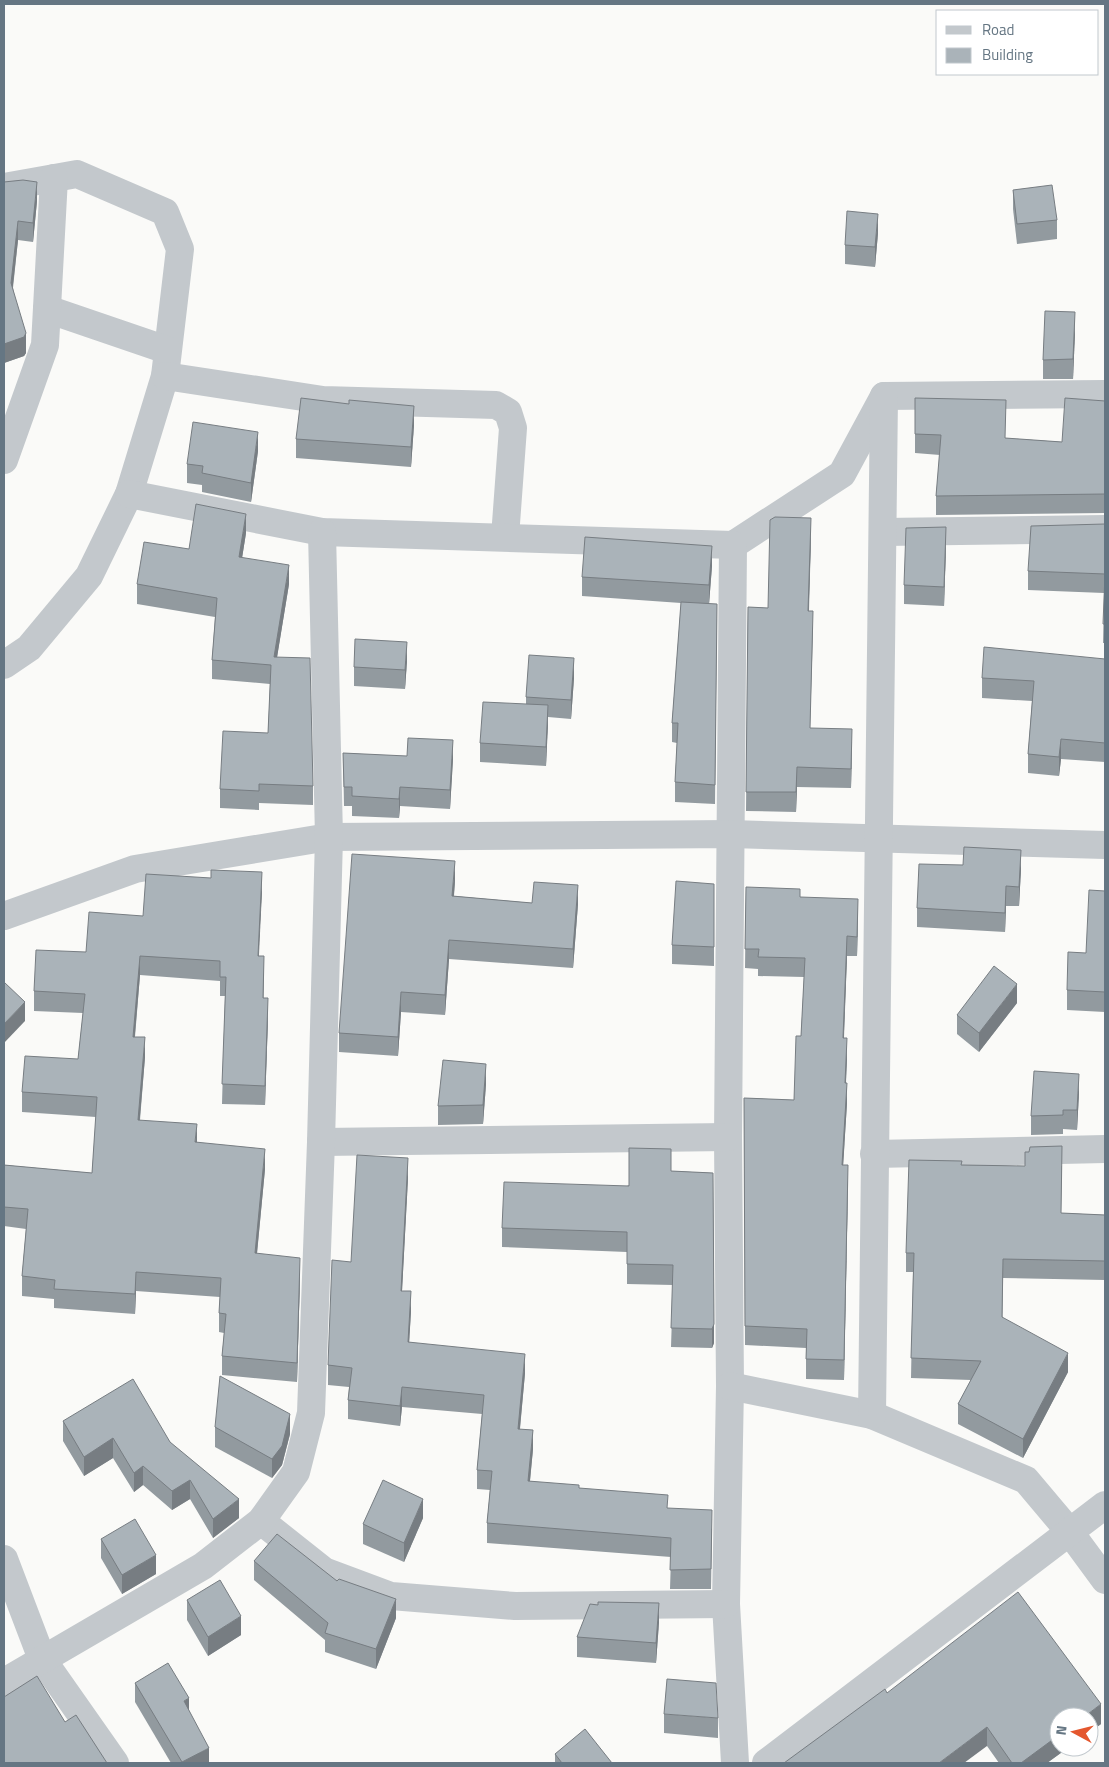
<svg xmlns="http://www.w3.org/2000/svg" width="1109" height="1767" viewBox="0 0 1109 1767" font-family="'Titillium Web',sans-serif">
	<rect width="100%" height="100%" fill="#fafaf8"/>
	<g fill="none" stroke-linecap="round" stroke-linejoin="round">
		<!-- minor -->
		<g stroke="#c3c8cc" stroke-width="28">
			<path d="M4,187L77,174L165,212L180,249L165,376L129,494L89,576L29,648L4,665"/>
			<path d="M47,309L167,350"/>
			<path d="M165,376L323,400L496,405L508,412L513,428L505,537"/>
			<path d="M884,396L1105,394"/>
			<path d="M4,460L45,345L54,178"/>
			<path d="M129,494L322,532L733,545L842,474L882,400"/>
			<path d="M883,532L1105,529"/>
			<path d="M733,545L728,1137L730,1386L726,1604L735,1763"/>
			<path d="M4,916L135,869L329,837L731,834L1105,845"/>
			<path d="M321,1142L728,1137"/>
			<path d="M874,1154L1105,1149"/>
			<path d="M730,1386L872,1415L1026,1480L1069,1531L1105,1580"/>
			<path d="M872,1415L884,396"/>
			<path d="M261,1521L324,1571L391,1596L515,1606L726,1604"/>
			<path d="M4,1559L42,1659L115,1763"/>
			<path d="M4,1682L203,1566L261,1521L296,1472L311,1413L321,1142L329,837L322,532"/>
			<path d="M766,1763L1105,1505"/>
		</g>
	</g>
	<!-- wall -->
	<g fill="#929a9f">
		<path d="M4,182L37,201L33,242L18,240L13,288L26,353L24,356L4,363Z"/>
		<path d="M1013,190L1057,220V239L1017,244L1013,209Z"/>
		<path d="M878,233L875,267L845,264V245Z"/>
		<path d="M1075,332L1073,379H1043V360Z"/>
		<path d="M915,398L1005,438L1062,442L1105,401V513L936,515V496L940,455L915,453Z"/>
		<path d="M414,425L411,467L296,458V439Z"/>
		<path d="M258,451L251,502L202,492V485L187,483V464Z"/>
		<path d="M1105,524V643H1103L1104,593L1028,590V571Z"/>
		<path d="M246,533L242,558L289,584L277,657L313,786V805L259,803V810L220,808V789L268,733L270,684L212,679V660L215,617L137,604V584L189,549Z"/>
		<path d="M811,537L809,611L813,630L810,728L852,748L851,788L797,787L796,812L746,811L748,607L768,608Z"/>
		<path d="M946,547L944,606L904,604V585Z"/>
		<path d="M712,566L709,604H717L715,804L675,802V782L677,743L672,742V723L681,603L582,596V577Z"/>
		<path d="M1105,659V762L1061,759L1059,776L1028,773V754L1032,701L982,698V678Z"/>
		<path d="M407,661L405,689L354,686V667Z"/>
		<path d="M574,678L571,719L548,717L546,766L480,762V743L526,704V697Z"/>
		<path d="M343,753L453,759L450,809L400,806L399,818L352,816V806H344Z"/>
		<path d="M1021,869L1019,906H1006L1005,932L917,927V908Z"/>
		<path d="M455,881L454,896L532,903L578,904L573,968L449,959L445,1015L401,1012L398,1056L339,1052V1033Z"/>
		<path d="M714,884V966L672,964V945Z"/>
		<path d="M746,887L800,897L858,918L857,956H847L844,1038L847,1057L846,1083L847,1103L843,1165L848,1185L844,1380L806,1379V1348L745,1345L744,1098L794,1100L801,1036L804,977L758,976V969L745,968Z"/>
		<path d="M262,891L258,956L264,976L263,998L268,1018L265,1105L222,1104L225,996H220V981L140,975L135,1037L145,1057L140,1120L265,1169L257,1254L300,1277L297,1382L222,1375V1356L224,1333L219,1332V1313L220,1297L136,1291L135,1314L54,1308V1299L22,1296V1276L26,1229L4,1226V1165L92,1173L96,1117L22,1112V1092L78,1059L83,1013L34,1011V991L86,952L143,916Z"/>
		<path d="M1105,891V1012L1067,1010V990L1086,953Z"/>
		<path d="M1017,1003L979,1052L957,1034V1015Z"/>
		<path d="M486,1084L483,1124L438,1125V1106Z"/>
		<path d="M1079,1093L1077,1130L1063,1129V1134L1031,1135V1116Z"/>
		<path d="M962,1165L1025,1166H1062L1061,1213L1105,1215V1280L1003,1278L1002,1317L1068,1372L1023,1458L958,1424V1404L971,1380L911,1378L913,1272H906V1253Z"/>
		<path d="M671,1171L713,1173L714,1343L712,1348L671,1347L673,1285L627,1284V1252L502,1247V1228Z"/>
		<path d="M408,1178L402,1291L411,1311L409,1342L525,1373L520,1429L533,1449L530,1481L579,1488L668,1508L712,1529L711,1589H670L671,1557L487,1543V1523L490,1490L477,1489V1470L482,1414L402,1407L400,1426L348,1419V1400L349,1387L328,1385V1365L351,1262Z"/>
		<path d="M63,1421L170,1442L239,1518L213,1538L190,1499L172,1510L143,1485L134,1492L113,1458L84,1476L63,1441Z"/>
		<path d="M215,1427L290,1434L282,1465L272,1478L215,1447Z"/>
		<path d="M423,1518L404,1562L363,1544V1524Z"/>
		<path d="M101,1539L156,1574L122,1594L101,1558Z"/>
		<path d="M254,1561L337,1581L396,1618L376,1669L325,1652V1640L254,1580Z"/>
		<path d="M187,1600L241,1635L208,1656L187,1620Z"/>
		<path d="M598,1605L659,1622L656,1663L577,1657V1637Z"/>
		<path d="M135,1683L209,1763H171L135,1702Z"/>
		<path d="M887,1693L1101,1724L1047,1763H999L987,1746Z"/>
		<path d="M664,1714L718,1718V1738L664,1733Z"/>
		<path d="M555,1754L612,1763H555Z"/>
	</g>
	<!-- shaded-wall -->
	<g fill="#777d82">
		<path d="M37,182V201L33,242V223Z"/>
		<path d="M878,214V233L875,267V247Z"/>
		<path d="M18,221V240L11,302V283Z"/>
		<path d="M1075,312V332L1073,379V359Z"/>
		<path d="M26,333V353L24,356L4,363V344Z"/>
		<path d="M414,406V425L411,467V447Z"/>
		<path d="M258,432V451L251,502V483Z"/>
		<path d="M246,514V533L239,577V557Z"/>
		<path d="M811,518V537L808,630V611Z"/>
		<path d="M946,527V547L944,606V587Z"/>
		<path d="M712,546V566L709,604V585Z"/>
		<path d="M289,565V584L274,676V657Z"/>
		<path d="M407,642V661L405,689V670Z"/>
		<path d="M574,658V678L571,719V700Z"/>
		<path d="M548,705V725L546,766V747Z"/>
		<path d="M852,729V748L851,788V769Z"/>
		<path d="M1061,739V759L1059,776V757Z"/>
		<path d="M453,740V759L450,809V790Z"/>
		<path d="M797,767V787L796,812V792Z"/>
		<path d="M400,787V806L399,818V799Z"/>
		<path d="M1021,850V869L1019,906V887Z"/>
		<path d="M455,861V881L452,916V896Z"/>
		<path d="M262,872V891L258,975V956Z"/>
		<path d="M578,885V904L573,968V949Z"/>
		<path d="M1006,886V906L1005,932V913Z"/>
		<path d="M858,899V918L857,956V937Z"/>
		<path d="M847,936V956L843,1057V1038Z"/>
		<path d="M449,940V959L445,1015V995Z"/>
		<path d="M140,956V975L133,1056V1037Z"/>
		<path d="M264,956V976L263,1017V998Z"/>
		<path d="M1017,984V1003L979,1052V1033Z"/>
		<path d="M401,992V1012L398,1056V1037Z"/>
		<path d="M268,998V1018L265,1105V1086Z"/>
		<path d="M25,1002V1021L4,1043V1024Z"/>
		<path d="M145,1037V1057L138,1139V1120Z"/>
		<path d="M847,1038V1057L845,1102V1083Z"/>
		<path d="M486,1064V1084L483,1124V1105Z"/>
		<path d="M1079,1074V1093L1077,1130V1110Z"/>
		<path d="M847,1083V1103L842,1184V1165Z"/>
		<path d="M197,1124V1143L195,1142Z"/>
		<path d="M265,1149V1169L255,1273V1253Z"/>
		<path d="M408,1158V1178L401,1310V1291Z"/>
		<path d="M848,1165V1185L844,1380V1360Z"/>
		<path d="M300,1258V1277L297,1382V1363Z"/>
		<path d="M1003,1259V1278L1002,1336V1317Z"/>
		<path d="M136,1272V1291L135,1314V1294Z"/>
		<path d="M411,1291V1311L408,1362V1342Z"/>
		<path d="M714,1324V1343L712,1348V1329Z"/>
		<path d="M1068,1353V1372L1023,1458V1439Z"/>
		<path d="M525,1354V1373L518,1448V1429Z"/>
		<path d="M402,1387V1407L400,1426V1406Z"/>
		<path d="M290,1414V1434L282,1465L272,1478V1459Z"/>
		<path d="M533,1430V1449L528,1500V1481Z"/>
		<path d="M113,1438V1458L84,1476V1457Z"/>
		<path d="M143,1466V1485L134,1492V1473Z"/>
		<path d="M190,1480V1499L172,1510V1491Z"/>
		<path d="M239,1499V1518L213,1538V1519Z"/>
		<path d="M423,1499V1518L404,1562V1543Z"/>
		<path d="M156,1555V1574L122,1594V1575Z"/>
		<path d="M396,1599V1618L376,1669V1649Z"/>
		<path d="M659,1603V1622L656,1663V1643Z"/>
		<path d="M241,1616V1635L208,1656V1637Z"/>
		<path d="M189,1698V1718L184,1701Z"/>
		<path d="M1101,1704V1724L1089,1733V1717H1084Z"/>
		<path d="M987,1727V1746L964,1763H939Z"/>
		<path d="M1059,1735V1747H1069L1047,1763H1021Z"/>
		<path d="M209,1748V1763H182V1762Z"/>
	</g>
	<!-- building -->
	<g fill="#aab3b9" stroke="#777d82">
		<path d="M23,180L37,182L33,223L18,221L11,283L26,333L24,337L4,344V182Z"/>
		<path d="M1052,185L1057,220L1017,224L1013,190Z"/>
		<path d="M847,211L878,214L875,247L845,245Z"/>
		<path d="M1045,311L1075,312L1073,359L1043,360Z"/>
		<path d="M301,398L349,404V400L414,406L411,447L296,439Z"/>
		<path d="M915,398L1006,400L1005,438L1062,442L1065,398L1105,401V494L936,496L941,435L915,434Z"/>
		<path d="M193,422L258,432L251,483L202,473L203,466L187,464Z"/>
		<path d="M196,504L246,514L239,557L289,565L274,657L310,658L313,786L259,784V791L220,789L223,731L268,733L271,665L212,660L217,598L137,584L144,542L189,549Z"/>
		<path d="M775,517L811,518L808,611H813L810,728L852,729L851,769L797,767L796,792H746L748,607L768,608L770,520Z"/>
		<path d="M1105,524V624H1103L1105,574L1028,571L1031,526Z"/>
		<path d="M946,527L944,587L904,585L906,528Z"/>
		<path d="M585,537L712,546L709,585L582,577Z"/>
		<path d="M681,602L717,604L715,785L675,782L678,723H672Z"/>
		<path d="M355,639L407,642L405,670L354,667Z"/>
		<path d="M984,647L1105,659V743L1061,739L1059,757L1028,754L1034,681L982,678Z"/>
		<path d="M529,655L574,658L571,700L526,697Z"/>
		<path d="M483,702L548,705L546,747L480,743Z"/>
		<path d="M408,738L453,740L450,790L400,787L399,799L352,796V787H344L343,753L407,756Z"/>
		<path d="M964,847L1021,850L1019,887L1006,886L1005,913L917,908L919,864L963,865Z"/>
		<path d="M352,854L455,861L452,896L532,903L534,882L578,885L573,949L449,940L445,995L401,992L398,1037L339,1033Z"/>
		<path d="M211,870L262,872L258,956H264L263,998H268L265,1086L222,1084L226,977H220V961L140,956L133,1037H145L138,1120L197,1124L195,1142L265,1149L255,1253L300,1258L297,1363L222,1356L226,1314L219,1313L221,1278L136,1272L135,1294L54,1289L55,1280L22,1276L28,1209L4,1207V1165L92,1173L97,1097L22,1092L25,1056L78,1059L85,994L34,991L36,950L86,952L89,912L143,916L146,874L211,878Z"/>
		<path d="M676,881L714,884V947L672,945Z"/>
		<path d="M746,887L800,889V897L858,899L857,937L847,936L843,1038H847L845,1083H847L842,1165H848L844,1360L806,1359L807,1329L745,1326L744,1098L794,1100L796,1036H801L805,958L758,957L759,949H745Z"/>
		<path d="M1089,890L1105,891V992L1067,990L1068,952L1086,953Z"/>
		<path d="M994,966L1017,984L979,1033L957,1015Z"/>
		<path d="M4,982L25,1002L4,1024Z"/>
		<path d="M443,1060L486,1064L483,1105L438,1106Z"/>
		<path d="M1034,1071L1079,1074L1077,1110H1063V1115L1031,1116Z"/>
		<path d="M1062,1146L1061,1213L1105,1215V1261L1003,1259L1002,1317L1068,1353L1023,1439L958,1404L981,1361L911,1358L914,1253H906L909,1160L962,1161L961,1165L1025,1166V1152H1029L1030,1147Z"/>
		<path d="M629,1148L671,1149V1171L713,1173L714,1324L712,1329L671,1328L673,1265L627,1264V1232L502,1228L504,1182L629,1186Z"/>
		<path d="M357,1155L408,1158L401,1291H411L408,1342L525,1354L518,1429L533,1430L528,1481L579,1485V1488L668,1495L667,1508L712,1510L711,1569L670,1570L671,1538L487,1523L492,1471L477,1470L484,1395L402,1387L400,1406L348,1400L352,1368L328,1365L332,1260L351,1262Z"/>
		<path d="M220,1376L290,1414L282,1446L272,1459L215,1427Z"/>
		<path d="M133,1379L170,1442L239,1499L213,1519L190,1480L172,1491L143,1466L134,1473L113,1438L84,1457L63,1421Z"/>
		<path d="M383,1480L423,1499L404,1543L363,1524Z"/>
		<path d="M135,1519L156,1555L122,1575L101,1539Z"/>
		<path d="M277,1534L337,1581L339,1579L396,1599L376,1649L325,1633L328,1623L254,1561Z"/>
		<path d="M220,1580L241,1616L208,1637L187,1600Z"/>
		<path d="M1018,1592L1101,1704L1084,1717H1059V1735L1021,1763H1012L987,1727L939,1763H940H784L885,1689L887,1693Z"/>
		<path d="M598,1602L659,1603L656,1643L577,1637L590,1604L598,1605Z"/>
		<path d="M168,1663L189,1698L184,1701L209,1748L182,1762L135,1683Z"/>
		<path d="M37,1676L65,1722L76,1715L107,1763H4V1697Z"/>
		<path d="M667,1679L716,1683L718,1718L664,1714Z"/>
		<path d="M585,1729L612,1763H562L555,1754Z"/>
	</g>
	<!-- border -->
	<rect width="1109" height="1767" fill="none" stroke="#657683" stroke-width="10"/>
	<!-- legend -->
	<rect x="936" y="10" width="162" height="65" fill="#ffffff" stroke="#c1c8cd"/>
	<rect x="946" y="26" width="25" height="8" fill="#c3c8cc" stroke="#c1c8cd"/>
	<text x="982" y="35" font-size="15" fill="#657683">Road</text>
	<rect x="946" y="48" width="25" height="15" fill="#aab3b9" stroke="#c1c8cd"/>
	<text x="982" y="60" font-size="15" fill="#657683">Building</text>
	<!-- north arrow -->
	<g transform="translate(1074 1732) rotate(277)"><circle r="24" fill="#ffffff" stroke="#c1c8cd"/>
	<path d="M0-4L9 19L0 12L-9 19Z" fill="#e4572e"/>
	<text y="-8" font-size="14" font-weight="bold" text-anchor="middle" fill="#657683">N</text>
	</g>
</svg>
